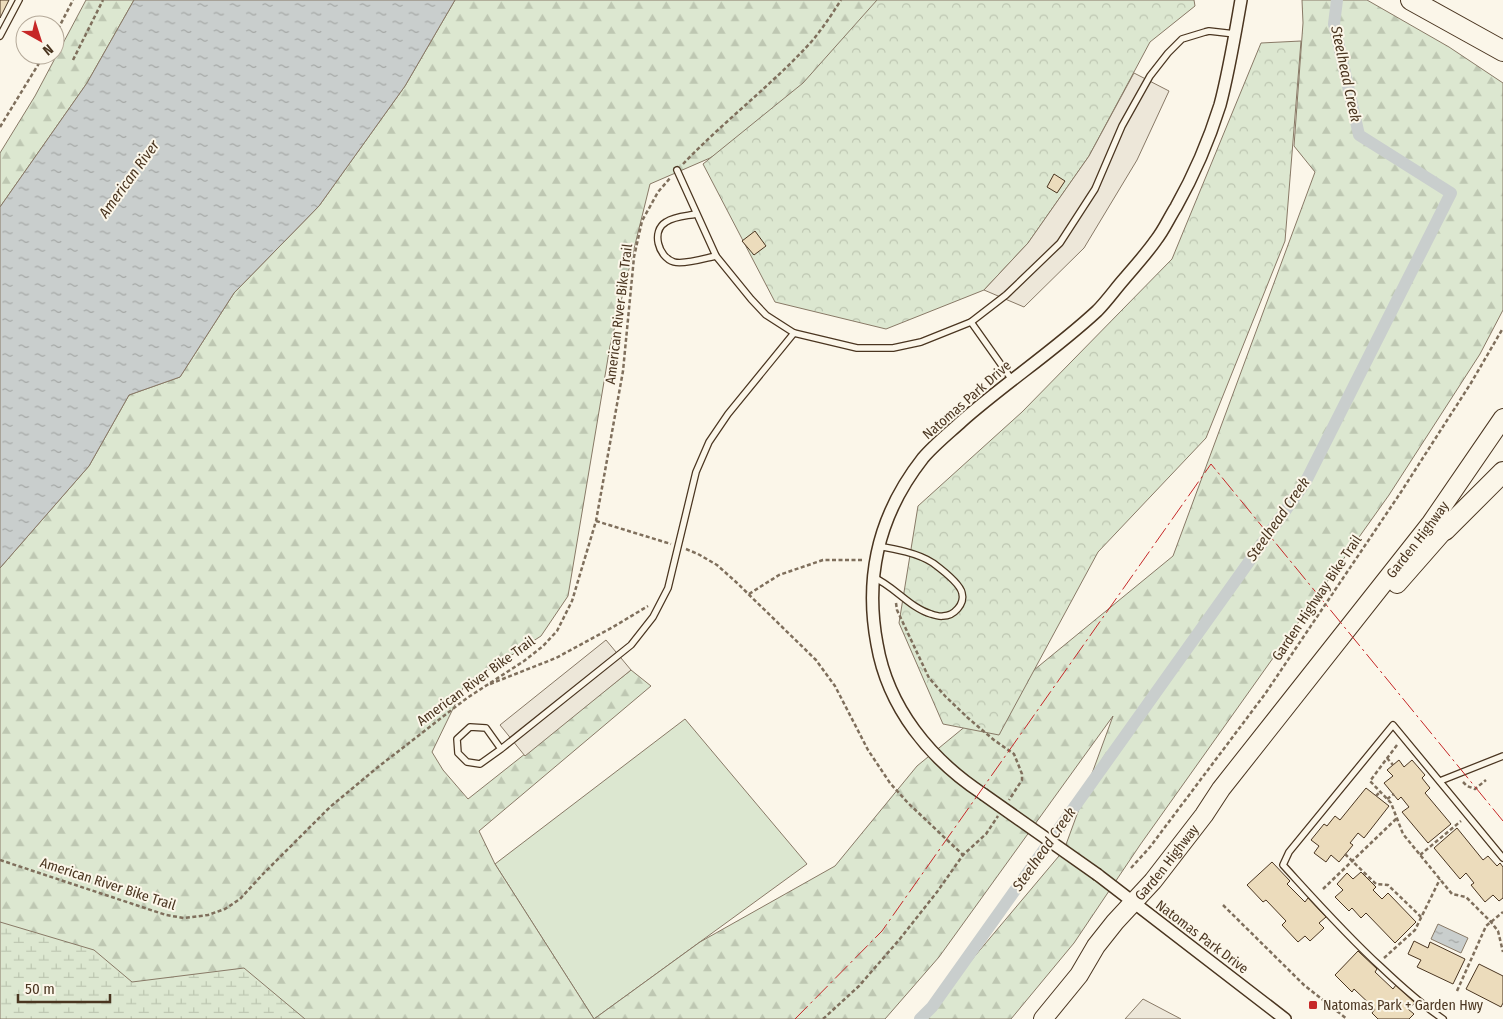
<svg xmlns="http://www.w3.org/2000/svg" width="1503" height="1019" viewBox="0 0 1503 1019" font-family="'Fira Sans Condensed',sans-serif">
	<defs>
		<pattern id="forest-firs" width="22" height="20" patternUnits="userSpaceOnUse" patternTransform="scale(1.25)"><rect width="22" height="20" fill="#dce7d0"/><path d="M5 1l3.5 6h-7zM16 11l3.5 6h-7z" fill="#bec7b2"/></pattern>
		<pattern id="wetland-marsh" width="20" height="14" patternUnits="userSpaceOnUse" patternTransform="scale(1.25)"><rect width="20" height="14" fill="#dce7d0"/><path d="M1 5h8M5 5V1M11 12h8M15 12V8" fill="none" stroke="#bec7b2"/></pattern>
		<pattern id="park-crowns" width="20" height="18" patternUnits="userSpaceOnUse" patternTransform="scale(1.25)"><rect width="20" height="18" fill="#dce7d0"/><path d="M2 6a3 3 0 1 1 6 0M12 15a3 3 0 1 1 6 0" fill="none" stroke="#bec7b2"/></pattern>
		<pattern id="water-ripples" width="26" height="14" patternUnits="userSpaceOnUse" patternTransform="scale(1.25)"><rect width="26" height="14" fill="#c9cecd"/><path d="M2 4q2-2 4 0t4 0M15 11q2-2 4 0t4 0" fill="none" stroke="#a5a8a6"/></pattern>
	</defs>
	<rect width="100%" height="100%" fill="#fbf6e9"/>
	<!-- grass -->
	<path fill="#dce7d0" stroke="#887966" d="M685,719L807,864L594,1019L495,864Z"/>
	<!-- forest -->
	<g fill="url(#forest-firs)" stroke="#887966">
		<path d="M86,0H134L87,83L0,207V153L35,96Z"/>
		<path d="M455,0H971L710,158L650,184L610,346L568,596L541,636L464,686L432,752L443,770L468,799L631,670L651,686L479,831L495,864L594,1019H0V568L89,466L129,395L180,377L234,293L319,206L405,86Z"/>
		<path d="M1302,0H1367L1449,47L1503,83V310L1480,354L1389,495L1140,845L1074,943L1011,1019H920L932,1007L1064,850L1113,716L939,957L885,1019H594L700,942L835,866L917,766L1173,556L1315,172L1294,146L1303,23Z"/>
	</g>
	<!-- wetland -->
	<path fill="url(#wetland-marsh)" stroke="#887966" d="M0,922L94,950L132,982L244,968L305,1019H0Z"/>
	<!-- park -->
	<g fill="url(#park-crowns)" stroke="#887966">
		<path d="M877,0H1194L1195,6L1150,42L1089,156L1028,243L984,290L886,329L775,302L703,164L803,83Z"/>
		<path d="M1301,41L1285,241L1206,438L1098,552L999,735L943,724L899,623L918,506L1022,412L1172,259L1261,43Z"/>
	</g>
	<!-- parking -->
	<g fill="#ede7d9" stroke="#887966">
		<path d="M1134,73L1169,91L1137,160L1084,248L1024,307L984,290L1028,243L1089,156Z"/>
		<path d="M606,640L631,670L525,756L500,725Z"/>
		<path d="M1143,999L1181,1019H1125Z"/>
	</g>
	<!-- water -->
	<g fill="url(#water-ripples)" stroke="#887966">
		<path d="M134,0H455L405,86L319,206L234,293L180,377L129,395L89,466L0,568V207L87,83Z"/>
		<path d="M1438,924L1468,938L1461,953L1431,939Z"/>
	</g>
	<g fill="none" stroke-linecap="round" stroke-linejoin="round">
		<!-- canal -->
		<path stroke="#c9cecd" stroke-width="12" d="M920,1019L932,1007L1305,483L1451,193L1359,135L1334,24L1337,0"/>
	</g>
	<!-- building -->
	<g fill="#ecdcbc" stroke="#4a3520">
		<path d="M0,0H9L0,18Z"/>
		<path d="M1054,174L1065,181L1057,193L1047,187Z"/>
		<path d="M755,231L766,246L754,255L742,241Z"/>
		<path d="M1399,760L1404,767L1412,760L1425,775L1422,778L1430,788L1425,793L1451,824L1428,843L1402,812L1409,807L1401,797L1398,800L1384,783L1393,776L1387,770Z"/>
		<path d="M1366,788L1389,806L1364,838L1358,833L1350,843L1353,845L1339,862L1331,855L1326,862L1314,853L1319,846L1311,840L1324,824L1327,826L1335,816L1340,820Z"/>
		<path d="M1457,828L1483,860L1488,856L1497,866L1500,863L1503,867V898L1499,901L1493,895L1485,902L1471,885L1474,883L1466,873L1460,879L1434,848Z"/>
		<path d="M1272,862L1290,881L1287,884L1305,902L1308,898L1326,917L1319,923L1324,928L1310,941L1305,936L1298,942L1282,925L1286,921L1266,900L1263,902L1247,885Z"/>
		<path d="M1361,872L1376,887L1373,890L1382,899L1388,893L1416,922L1395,943L1366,913L1361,918L1352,908L1349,911L1335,897L1343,890L1337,884L1347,873L1353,879Z"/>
		<path d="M1414,941L1428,948L1430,942L1465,959L1453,984L1417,967L1421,960L1408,954Z"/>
		<path d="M1358,951L1377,969L1375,972L1393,989L1396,985L1415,1003L1408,1009L1414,1014L1409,1019H1378L1372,1013L1375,1009L1354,989L1352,992L1335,975Z"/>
		<path d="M1479,964L1503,976V1003L1501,1007L1466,989Z"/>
	</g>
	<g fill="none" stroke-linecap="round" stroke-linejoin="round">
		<defs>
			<g id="lane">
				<path d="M0,36L19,0"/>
				<path d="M677,170L716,256L751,299L766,315L794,333L857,348H893L921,342L971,322L1006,295L1060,243L1095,189L1122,126L1150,76L1168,53L1182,39L1205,32L1209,31L1235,34"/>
				<path d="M696,214C687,216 675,216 666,222C651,231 658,257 674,262C684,265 706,258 716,256"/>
				<path d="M971,322L1012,380"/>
				<path d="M873,577C894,586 910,608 931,614C934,615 940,617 943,616C954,616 965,604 962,593C960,583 941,569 933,563C918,553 895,549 877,546"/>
				<path d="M501,749L486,728L470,727L457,739L458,753L467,762L480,764L501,749L631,645L653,617L668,588L696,472L709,442L728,414L794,333"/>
				<path d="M1440,781L1503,756"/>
				<path d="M1443,1019C1421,1004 1401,986 1381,967C1346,935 1315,900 1283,865L1289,852L1393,725L1503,858"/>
			</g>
			<g id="street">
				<path d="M983,794C930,759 888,708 877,644C864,575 879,514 923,458C934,445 949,433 962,421C1005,383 1054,351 1097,311C1107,301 1116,288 1125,278C1136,265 1147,253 1156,240C1164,230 1169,218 1176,207C1194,175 1209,140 1220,105C1229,71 1235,34 1241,0"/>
				<path d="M1098,875L1285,1019"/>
			</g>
			<g id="primary">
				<path d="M1397,584L1454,519"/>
				<path id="s1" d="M1043,1019L1079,975L1096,946L1115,922L1153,881L1204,815L1221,789L1431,523L1503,418"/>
			</g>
			<g id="highway">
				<path d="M1411,0L1503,51"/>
				<path d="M1445,530L1503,472"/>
			</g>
		</defs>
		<!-- lane casing -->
		<use href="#lane" stroke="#4a3520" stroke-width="8"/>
		<!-- street casing -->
		<use href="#street" stroke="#4a3520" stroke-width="14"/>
		<!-- primary casing -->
		<use href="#primary" stroke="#4a3520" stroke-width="20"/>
		<!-- highway casing -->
		<use href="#highway" stroke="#4a3520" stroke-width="22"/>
		<!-- path -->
		<g stroke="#7f6f5c" stroke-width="2.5" stroke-dasharray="4 2.5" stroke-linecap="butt">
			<path d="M55,35L73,0"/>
			<path d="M73,60L103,0"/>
			<path d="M0,127L44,55"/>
			<path d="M683,164C724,121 772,85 812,41C823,28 832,14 841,0"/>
			<path d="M596,521L671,544"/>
			<path d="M686,549L698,554L717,565L736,582L816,660L835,686L868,750L890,783L908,803L963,855"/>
			<path d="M749,594L779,575L823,560H864"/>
			<path d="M896,603L897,610L929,678L946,697L968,718L994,740L1014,754L1022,774V780L1009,800"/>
			<path d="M490,684L556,658L613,627L648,606"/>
			<path d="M1397,745L1370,781L1391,803L1403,834L1452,894L1466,897L1491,922L1498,931L1503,952"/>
			<path d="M1387,758L1393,765"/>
			<path d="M1463,782L1467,786L1475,789L1486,780"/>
			<path d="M1376,796L1380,792"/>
			<path d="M1387,799L1394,794"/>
			<path d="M1345,854L1376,884L1388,885L1421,917"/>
			<path d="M1420,855L1461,821"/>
			<path d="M0,860L166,915L184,918L208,915L225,909L240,899L262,875L330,807L378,767L467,698L524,661L543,646L557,631L572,601L596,521L623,371L634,257L642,221L658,192L671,177"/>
			<path d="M1131,868L1150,847L1265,694L1401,492L1471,383L1503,328"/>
			<path d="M1323,889L1397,818"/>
			<path d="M1223,905L1304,985L1347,1019"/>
			<path d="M1384,958L1415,930L1440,879"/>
			<path d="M1457,991L1486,926L1503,912"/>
			<path d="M823,1019L859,986L899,940L937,892L963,855L986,834L998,816"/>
		</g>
		<!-- lane -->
		<use href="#lane" stroke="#fbf6e9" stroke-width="5.5"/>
		<!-- street -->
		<use href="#street" stroke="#fbf6e9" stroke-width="11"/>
		<!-- primary -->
		<use href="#primary" stroke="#fbf6e9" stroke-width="18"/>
		<!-- highway -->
		<use href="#highway" stroke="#fbf6e9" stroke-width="20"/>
		<defs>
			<path id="street-bridge" d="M983,794L1098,875"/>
		</defs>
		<!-- street-bridge casing -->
		<use href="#street-bridge" stroke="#4a3520" stroke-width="14" stroke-linecap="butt"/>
		<!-- street-bridge -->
		<use href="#street-bridge" stroke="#fbf6e9" stroke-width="11"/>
		<!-- power -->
		<path stroke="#c62828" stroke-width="1" stroke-dasharray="18 4 2.5 4" stroke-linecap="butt" d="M795,1019L882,931L1211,464L1503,821"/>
	</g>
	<!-- markers -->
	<rect fill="#c62828" stroke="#fbf6e9" stroke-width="2" x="1308" y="1000" width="10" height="10" rx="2.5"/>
	<g text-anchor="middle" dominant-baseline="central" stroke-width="4" stroke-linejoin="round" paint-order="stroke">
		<!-- street labels -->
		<g font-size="14" fill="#4a3520" stroke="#fbf6e9">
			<text transform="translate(619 314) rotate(-83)">American River Bike Trail</text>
			<text transform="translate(967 400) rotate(-41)">Natomas Park Drive</text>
			<text stroke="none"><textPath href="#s1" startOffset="609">Garden Highway</textPath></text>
			<text transform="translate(1317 598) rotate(-56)">Garden Highway Bike Trail</text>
			<text transform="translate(476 681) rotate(-36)">American River Bike Trail</text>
			<text stroke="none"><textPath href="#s1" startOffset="200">Garden Highway</textPath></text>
			<text transform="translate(108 884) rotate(18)">American River Bike Trail</text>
			<text transform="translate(1202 937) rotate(37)">Natomas Park Drive</text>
		</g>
		<!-- poi labels -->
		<g font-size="14" fill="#4a3520" stroke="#fbf6e9" text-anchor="start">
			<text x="1323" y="1005">Natomas Park + Garden Hwy</text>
		</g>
		<!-- water labels -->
		<g font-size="15" font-style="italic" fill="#4a3520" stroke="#fbf6e9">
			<text transform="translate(1346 74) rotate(78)">Steelhead Creek</text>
			<text transform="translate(129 179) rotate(-54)">American River</text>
			<text transform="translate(1278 519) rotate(-55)">Steelhead Creek</text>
			<text transform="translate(1044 849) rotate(-55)">Steelhead Creek</text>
		</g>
	</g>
	<!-- north arrow -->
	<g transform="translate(40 40) rotate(141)"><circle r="24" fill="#fbf6e9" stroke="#b4a999"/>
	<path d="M0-4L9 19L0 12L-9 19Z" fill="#c62828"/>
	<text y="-8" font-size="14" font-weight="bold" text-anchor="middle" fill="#4a3520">N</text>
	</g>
	<!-- scale -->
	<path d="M18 994v8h92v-8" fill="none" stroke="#4a3520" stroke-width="2.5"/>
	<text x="25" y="994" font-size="15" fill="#4a3520" stroke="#fbf6e9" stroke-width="4" paint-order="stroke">50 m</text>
</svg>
